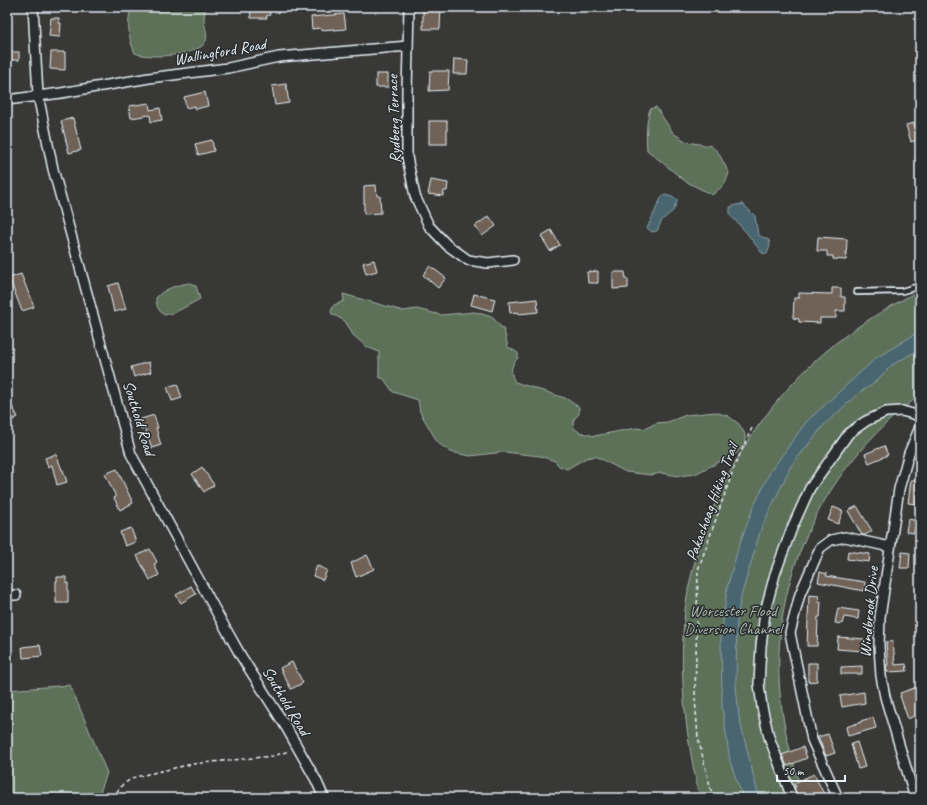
<svg xmlns="http://www.w3.org/2000/svg" width="927" height="805" viewBox="0 0 927 805" font-family="Caveat,sans-serif">
	<rect width="100%" height="100%" fill="#383836"/>
	<filter id="ink" filterUnits="userSpaceOnUse"><feTurbulence type="fractalNoise" baseFrequency=".025" numOctaves="2"/><feDisplacementMap in="SourceGraphic" scale="8" xChannelSelector="R" yChannelSelector="G"/><feConvolveMatrix kernelMatrix="1 2 1 2 8 2 1 2 1" color-interpolation-filters="sRGB"/></filter>
	<g filter="url(#ink)">
		<!-- green -->
		<g fill="#5d7059" stroke="#a2b0a8">
			<path d="M131,7H206C205,11 204,15 204,19C204,27 210,37 204,44C194,56 148,59 135,53C128,39 127,22 131,7Z"/>
			<path d="M656,107L673,133L687,142L711,146L718,152L729,173L725,184L712,195L685,181L647,150C646,137 646,122 650,109Z"/>
			<path d="M190,283L196,286L200,299L174,313L164,315C158,310 156,306 156,298C163,289 179,284 190,283Z"/>
			<path d="M920,290V395C822,468 764,586 782,710C786,740 795,769 804,798H700C686,740 679,680 684,621C686,592 694,562 703,535C728,460 774,393 836,343C862,322 891,306 920,290Z"/>
			<path d="M343,294L403,311L417,309L441,315L475,312L492,317L504,330L508,347L518,353V358C510,365 510,374 515,382L565,398L579,407V414L574,419L573,424L574,428L579,432L594,436L636,428L645,429L656,423L668,422L686,415L715,412L728,416L739,424L745,434V444L737,453L695,474L678,476L661,473L651,475L626,472L595,456L586,458L567,469L559,466L555,461L540,456L504,452L470,456L451,452L438,443L420,412L418,400L393,392L384,379L379,377V352L367,347L353,335L345,321L332,314L331,311L334,305L344,301Z"/>
			<path d="M70,685L107,773L98,798H7V690Z"/>
		</g>
		<!-- water -->
		<g fill="#4a666f" stroke="#899ea6">
			<path d="M666,195L677,199V202L673,211L662,220L657,231L652,232L647,228L648,226L662,196Z"/>
			<path d="M743,204L755,216L758,235L769,240L770,246L767,254L762,253L746,232L730,215V207L736,205Z"/>
			<path d="M920,331V349L892,365L872,385L860,392L824,425L791,466L761,529L740,600L737,621L736,686L739,717L759,798H743L730,762L722,706L721,638L727,588L739,545L753,508L770,472L806,422L876,358Z"/>
		</g>
		<!-- building -->
		<g fill="#706257" stroke="#e8f1f8">
			<path d="M250,7H265L266,9L269,8L270,15L266,16L267,18H251Z"/>
			<path d="M423,7H441L440,29H423Z"/>
			<path d="M344,14L346,29L334,30V29L321,30L320,28L312,29L311,17Z"/>
			<path d="M51,18H59V23H61L60,37L49,36Z"/>
			<rect x="7" y="52" width="12" height="8"/>
			<path d="M51,52H65V70L50,69Z"/>
			<path d="M454,59L468,60L467,74H453Z"/>
			<path d="M430,71H449L448,90L429,91Z"/>
			<rect x="376" y="74" width="12" height="13"/>
			<path d="M286,84L289,103L275,105L272,86Z"/>
			<path d="M205,92L208,106L196,109L195,106L186,108L184,97Z"/>
			<path d="M149,103L150,110L160,108L162,120L151,122L150,115L131,118L129,106Z"/>
			<path d="M73,118L81,150L69,153L61,121Z"/>
			<rect x="429" y="121" width="18" height="23"/>
			<path d="M914,123L919,139L911,142L906,125Z"/>
			<path d="M212,140L214,151L198,155L195,144Z"/>
			<path d="M431,180L448,183L447,191H444L443,196L428,194Z"/>
			<path d="M376,185L377,196H380L381,213L364,214V186Z"/>
			<path d="M489,216L496,226L482,236L475,226Z"/>
			<path d="M551,230L560,245L550,251L541,236Z"/>
			<path d="M818,237L847,239L846,260L833,259V256H827V251H817Z"/>
			<path d="M374,260L377,271L366,274L363,263Z"/>
			<path d="M430,266L446,278L438,288L423,275Z"/>
			<path d="M598,271V283H588L587,272Z"/>
			<path d="M613,272H625L626,279H628V288L613,289Z"/>
			<path d="M21,274L34,307L22,311L9,278Z"/>
			<path d="M118,283L126,309L114,312L108,286Z"/>
			<path d="M832,288H841V297H845V311H836V318H820V323L799,322V319L793,318L794,298H799V293L832,294Z"/>
			<path d="M474,294L495,299L492,311L471,305Z"/>
			<path d="M537,299L538,312L519,314L518,312L510,313L509,302Z"/>
			<path d="M149,362L151,372L134,377L131,367Z"/>
			<path d="M177,384L182,398L172,401L167,387Z"/>
			<path d="M7,397L18,417L7,423Z"/>
			<path d="M154,415L158,428H156L161,445L152,448L145,429L141,430L138,420Z"/>
			<path d="M884,446L888,455L869,463L865,454Z"/>
			<path d="M56,454L62,470H63L67,482L57,485L52,465L48,467L45,458Z"/>
			<path d="M202,467L214,485L204,492L192,474Z"/>
			<path d="M117,469L133,503L120,510L114,498L116,497L105,474Z"/>
			<path d="M911,480L919,481L916,504L908,503Z"/>
			<path d="M857,506L872,531L865,535H862L848,511Z"/>
			<path d="M833,507L843,511L838,524L828,520Z"/>
			<path d="M908,519L919,521L918,528L915,527L914,533L906,532Z"/>
			<path d="M131,528L136,542L125,546L120,532Z"/>
			<path d="M150,549L157,562L154,564L159,575L150,580L137,556Z"/>
			<path d="M848,551L870,554L869,562L847,559Z"/>
			<path d="M902,552L910,553L909,568H900Z"/>
			<path d="M367,555L374,569L356,577L351,563Z"/>
			<path d="M317,566L327,570L323,580L313,576Z"/>
			<path d="M820,572L827,574L826,576L865,582L864,591L818,582Z"/>
			<path d="M57,577H66V583H68V603H56V581H57Z"/>
			<path d="M191,586L196,594L181,603L176,595Z"/>
			<path d="M809,595L819,596L818,602H821L820,617H818L817,646H807Z"/>
			<path d="M838,608L859,611L858,619L844,617L842,624L835,623Z"/>
			<path d="M838,637L864,639L863,651L837,649Z"/>
			<path d="M893,641L895,665L906,664L907,671L887,672L886,665H888L886,642Z"/>
			<path d="M40,645L42,656L23,658L22,647Z"/>
			<path d="M292,662L303,683L291,689L280,668Z"/>
			<path d="M808,663H817V681L808,682Z"/>
			<path d="M862,666V674H841V667Z"/>
			<path d="M920,686V713L908,719L900,696H901L900,693Z"/>
			<path d="M864,692L865,703L842,707L840,696Z"/>
			<path d="M873,717L876,728L848,736L846,727L861,722V721Z"/>
			<path d="M828,734L835,753L826,756L818,737Z"/>
			<path d="M857,742L865,767L858,769L851,744Z"/>
			<path d="M803,747L807,758L787,766L782,755Z"/>
			<path d="M814,774L826,798H798L794,787H796L794,783Z"/>
		</g>
		<g fill="none" stroke-linecap="round" stroke-linejoin="round">
			<defs>
				<path id="lane" d="M857,292L902,291L920,286"/>
				<g id="street">
					<path d="M33,7L38,95L53,169L131,454L218,615L241,656L286,727L316,780L324,798"/>
					<path d="M409,7L407,92V157L415,196L429,226L447,245L468,260L488,263L513,260"/>
					<path d="M7,100L61,93L149,78L228,68L279,57L408,46"/>
					<path d="M7,595H16"/>
					<path d="M792,798L769,737L762,707L759,684L761,646L765,612L775,574L792,528L810,488L849,433L866,421L886,412L902,411L920,416"/>
					<path d="M838,798L812,740L790,633L800,594L820,548L831,540L845,537L890,547"/>
					<path d="M915,798L885,697L881,676L879,646L880,617L899,489L909,453L920,427"/>
				</g>
			</defs>
			<!-- lane casing -->
			<use href="#lane" stroke="#e8f1f8" stroke-width="8"/>
			<!-- street casing -->
			<use href="#street" stroke="#e8f1f8" stroke-width="12"/>
			<!-- path -->
			<g stroke="#e8f1f8" stroke-width="1.5" stroke-dasharray="4 3" stroke-linecap="butt">
				<path d="M112,798L123,784L135,777L192,764L273,756L289,751"/>
				<path d="M713,798L698,738L695,697L698,570L735,465L752,428"/>
			</g>
			<!-- lane -->
			<use href="#lane" stroke="#2a2d2e" stroke-width="4.5"/>
			<!-- street -->
			<use href="#street" stroke="#2a2d2e" stroke-width="9"/>
		</g>
	</g>
	<g text-anchor="middle" dominant-baseline="central" stroke-width="3" stroke-linejoin="round" paint-order="stroke">
		<!-- street labels -->
		<g font-size="16" fill="#e8f1f8" stroke="#2a2d2e">
			<text transform="translate(220 52) rotate(-10)">Wallingford Road</text>
			<text transform="translate(394 119) rotate(-92)">Rydberg Terrace</text>
			<text transform="translate(139 418) rotate(73)">Southold Road</text>
			<text transform="translate(712 502) rotate(-70)">Pakachoag Hiking Trail</text>
			<text transform="translate(869 612) rotate(-85)">Windbrook Drive</text>
			<text transform="translate(286 701) rotate(59)">Southold Road</text>
		</g>
		<!-- park labels -->
		<g font-size="16" fill="#a9b7b0" stroke="#2a2d2e">
			<text x="733" y="611">Worcester Flood<tspan x="733" dy="18">Diversion Channel</tspan></text>
		</g>
	</g>
	<!-- margin -->
	<rect width="927" height="805" fill="none" stroke="#2a2d2e" stroke-width="24"/>
	<rect x="12" y="12" width="903" height="781" fill="none" stroke="#e8f1f8" stroke-width="1.5" filter="url(#ink)"/>
	<!-- scale -->
	<path d="M777 775v6h68v-6" fill="none" stroke="#e8f1f8" stroke-width="2"/>
	<text x="783" y="775" font-size="12" fill="#e8f1f8" stroke="#2a2d2e" stroke-width="3" paint-order="stroke">50 m</text>
</svg>
